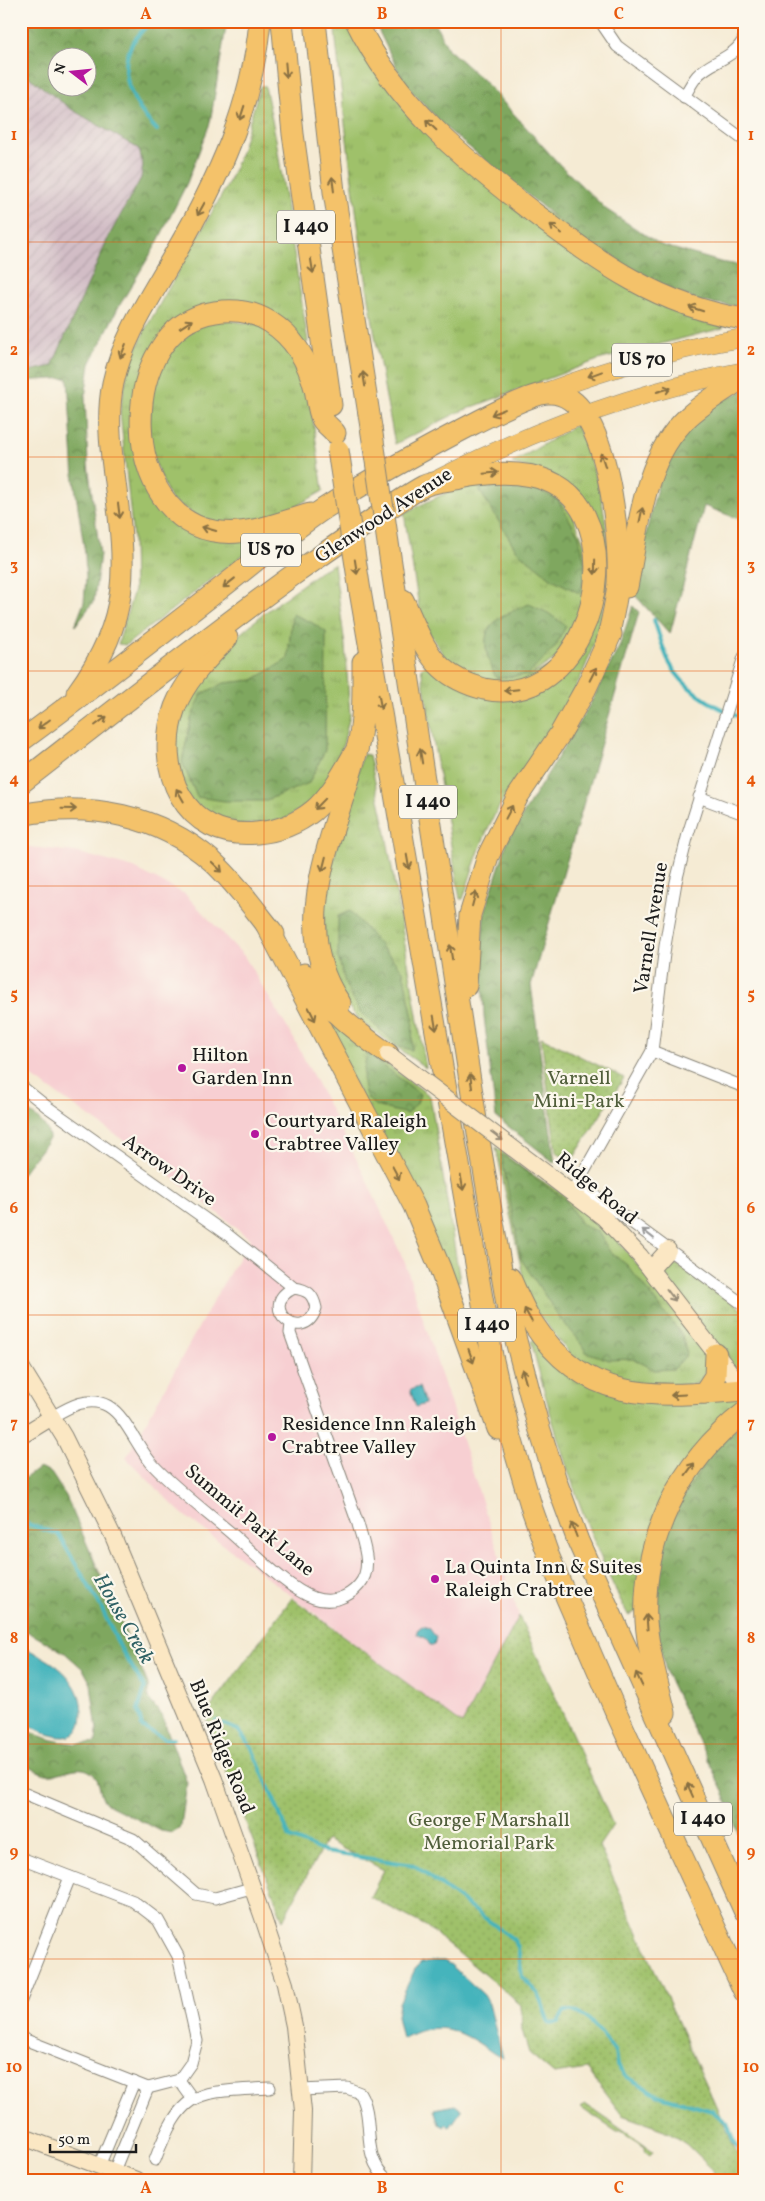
<svg xmlns="http://www.w3.org/2000/svg" width="765" height="2201" viewBox="0 0 765 2201" font-family="Vollkorn,serif">
	<defs>
		<pattern id="industrial-furrows" width="10" height="10" patternUnits="userSpaceOnUse" patternTransform="scale(1.25)"><rect width="10" height="10" fill="#d2bdc6"/><path d="M-1 1l2-2M0 10L10 0M9 11l2-2" fill="none" stroke="#b4a2aa"/></pattern>
		<pattern id="grass-tufts" width="24" height="20" patternUnits="userSpaceOnUse" patternTransform="scale(1.25)"><rect width="24" height="20" fill="#9fc16a"/><path d="M3 7l-1-3M5 7V3M7 7l1-3M15 17l-1-3M17 17v-4M19 17l1-3" fill="none" stroke="#88a55b"/></pattern>
		<pattern id="forest-crowns" width="20" height="18" patternUnits="userSpaceOnUse" patternTransform="scale(1.25)"><rect width="20" height="18" fill="#7fa75e"/><path d="M2 6a3 3 0 1 1 6 0M12 15a3 3 0 1 1 6 0" fill="none" stroke="#67874d"/></pattern>
		<pattern id="park-dots" width="8" height="8" patternUnits="userSpaceOnUse" patternTransform="scale(1.25)"><rect width="8" height="8" fill="#9fc16a"/><path d="M2 2h.1M6 6h.1" fill="none" stroke="#88a55b" stroke-width="1.8" stroke-linecap="round"/></pattern>
	</defs>
	<rect width="100%" height="100%" fill="#fbf7ec"/>
	<filter id="ink" filterUnits="userSpaceOnUse"><feTurbulence type="fractalNoise" baseFrequency=".02" numOctaves="2"/><feDisplacementMap in="SourceGraphic" scale="10" xChannelSelector="R" yChannelSelector="G"/><feConvolveMatrix kernelMatrix="1 2 1 2 8 2 1 2 1" color-interpolation-filters="sRGB"/></filter>
	<filter id="wash" filterUnits="userSpaceOnUse"><feTurbulence type="fractalNoise" baseFrequency=".0096" numOctaves="4" result="noise"/><feDisplacementMap in="SourceGraphic" scale="20" xChannelSelector="R" yChannelSelector="G"/><feGaussianBlur stdDeviation="1.12" result="paint"/><feColorMatrix in="noise" values="0 0 0 0 0 0 0 0 0 0 0 0 0 0 0 0 0 1.4 0 .05"/><feComposite in="paint" operator="in"/></filter>
	<g filter="url(#wash)">
		<rect width="100%" height="100%" fill="#f5ebd4"/>
		<!-- built -->
		<path fill="#f7cfd2" d="M21,846L75,852L134,868L185,894L244,956L294,1039L361,1168L405,1263L519,1616L462,1724L180,1512L126,1458L217,1294L250,1239L146,1156L21,1069Z"/>
		<!-- industrial -->
		<path fill="url(#industrial-furrows)" fill-rule="evenodd" d="M21,21H216L68,378L21,381ZM58,58H88V88H58Z"/>
		<!-- grass -->
		<g fill="url(#grass-tufts)" stroke="#5e6e43">
			<path d="M334,21H349L449,151L723,324V328L598,360L459,412L395,444C367,305 348,163 334,21Z"/>
			<path d="M260,86H265L276,139L308,342L306,343L207,305L139,381L156,503L264,539L126,645L118,644L134,590L133,538L120,412L128,368L145,330L228,184L241,152Z"/>
			<path d="M218,319L260,325L299,362L308,385L323,491L275,518L235,527L208,523L170,499L148,445L153,380L160,360L191,328Z"/>
			<path d="M576,425C623,525 618,621 560,716C539,750 513,780 495,814C481,841 472,871 463,899H460L421,668L429,663L485,697L576,654L598,541L549,474L512,463Z"/>
			<path d="M480,482L540,486L558,498L573,516L584,543L587,566L584,594L576,623L556,658L519,683L481,682L449,663L427,630L419,607L404,513L454,489Z"/>
			<path d="M334,564L345,645L350,715L343,745L331,774L313,801L284,820L233,826L210,818L186,796L173,744L188,695L228,644L263,614L322,570Z"/>
			<path d="M363,754L369,755L384,822L426,1068L361,1022L349,1007L326,967L323,896Z"/>
			<path d="M330,1022L430,1096L460,1281L454,1283L326,1026Z"/>
			<path d="M496,1147L524,1169L577,1203L609,1230L686,1324L708,1358L706,1371L698,1384L638,1387L577,1363L528,1301Z"/>
			<path d="M673,1264L679,1265L744,1311V1383L663,1272L668,1265Z"/>
			<path d="M535,1340L588,1385L740,1396L742,1407L638,1611L628,1615C583,1529 555,1435 531,1341Z"/>
		</g>
		<!-- forest -->
		<g fill="url(#forest-crowns)" stroke="#4e623d" fill-rule="evenodd">
			<path d="M21,21H227L210,123L187,183L156,245L118,308L90,364L85,397L88,464L100,554L94,601L75,626L84,602L86,578L85,554L74,480L68,378L21,381V373L52,366L109,236L141,178L143,165L139,149L71,109L21,71ZM58,58H88V88H58Z"/>
			<path d="M374,21H434L448,49L484,81L560,165L607,210L661,245L721,262L744,266V307L702,302L652,283L594,249L447,129L404,83Z"/>
			<path d="M744,390V521L704,506L670,634L632,592L665,454L703,410Z"/>
			<path d="M481,483H518L537,489L558,500L579,536L585,564L581,594L552,579L517,551L480,491Z"/>
			<path d="M529,604L548,613L566,626L555,647L528,675L496,678C476,633 484,622 529,604Z"/>
			<path d="M633,606L639,612L531,985L555,1163L496,1117L484,1017L481,959L484,914L508,839L590,704L619,647Z"/>
			<path d="M292,614L311,622L326,632L325,750L309,783L264,801H225L197,797L182,762L191,719L202,694L224,683L253,680L288,659Z"/>
			<path d="M350,911L403,971L413,1018L412,1050L400,1047L361,1013L346,986L338,957V916Z"/>
			<path d="M367,1053L420,1094L417,1103L407,1114C398,1111 380,1109 372,1103C358,1091 364,1068 367,1053Z"/>
			<path d="M21,1106C32,1115 49,1123 49,1139L21,1175Z"/>
			<path d="M501,1154L565,1199L582,1225L598,1232L610,1252L627,1265L682,1335L687,1354L674,1369L655,1370L634,1359L609,1360L586,1352L578,1339L559,1317L521,1259Z"/>
			<path d="M744,1420V1850L723,1791L667,1675L658,1639L655,1595L659,1551L674,1512L711,1453Z"/>
			<path d="M39,1468L51,1473L66,1496L148,1684V1698L162,1716L187,1783L181,1826L173,1833L161,1831L107,1804C98,1796 102,1781 92,1773C78,1762 62,1776 46,1774C38,1772 29,1767 21,1762V1728C45,1739 70,1747 96,1742L97,1731L91,1684L83,1669L65,1653L21,1628V1481Z"/>
		</g>
		<!-- park -->
		<g fill="url(#park-dots)" stroke="#5e6e43">
			<path d="M541,1037L624,1078L571,1162L556,1152Z"/>
			<path d="M292,1598L462,1724L519,1616L613,1825L599,1846L744,2169V2180H715L713,2170L686,2144L664,2130L622,2115L587,2069L554,2074L529,2053L522,2030L521,2005L426,1926L370,1897L384,1870L326,1840L283,1920L205,1715Z"/>
			<path d="M585,2104L653,2151L650,2155L645,2151V2147L621,2132H617L581,2108Z"/>
		</g>
		<!-- water -->
		<g fill="#45b4bc" stroke="#30686c">
			<path d="M419,1387L425,1404L416,1407L410,1390Z"/>
			<path d="M422,1626L429,1628L436,1637L434,1645H430L426,1639L417,1634V1630Z"/>
			<path d="M21,1646C41,1656 62,1665 74,1685C83,1698 89,1735 65,1737C51,1738 33,1727 21,1721Z"/>
			<path d="M432,1961H444L451,1965L484,1995L489,2004L503,2058C496,2056 489,2050 483,2046C454,2027 434,2021 402,2039L397,2016L399,2003L415,1969L421,1963Z"/>
			<path d="M455,2105L462,2110L450,2127L446,2125L445,2127L439,2124L434,2109Z"/>
		</g>
		<g fill="none" stroke-linecap="round" stroke-linejoin="round">
			<!-- stream -->
			<g stroke="#45b4bc" stroke-width="4">
				<path d="M151,21C145,28 138,35 133,42C115,73 135,108 157,130"/>
				<path d="M654,620C659,634 663,650 670,664C685,691 716,708 744,719"/>
				<path d="M21,1522L58,1534L100,1605L121,1649L145,1688L138,1710L142,1727L165,1739H173"/>
				<path d="M216,1721L238,1730L252,1748L290,1838L325,1852L414,1865L513,1939L518,1947L522,1977L538,1993L549,2023L558,2022L565,2011H573L587,2018L597,2028L615,2052L617,2065L626,2076L657,2095L712,2111L727,2123L733,2140L744,2155"/>
			</g>
		</g>
	</g>
	<g filter="url(#ink)">
		<g fill="none" stroke-linecap="round" stroke-linejoin="round">
			<defs>
				<g id="street">
					<path d="M600,21L617,46L744,140"/>
					<path d="M684,97C688,90 692,82 697,76C710,61 736,58 744,38"/>
					<path d="M699,797L744,814"/>
					<path d="M652,1051L744,1087"/>
					<path d="M21,1086L46,1106L228,1235L294,1288C308,1290 313,1294 316,1308C304,1347 255,1306 294,1288"/>
					<path d="M578,1183L744,1305"/>
					<path d="M572,1193L652,1051L665,946L676,882L688,834L744,657"/>
					<path d="M52,1417C69,1407 89,1395 108,1406C127,1417 138,1450 154,1466C177,1490 205,1511 231,1533C253,1552 288,1589 314,1598C331,1604 348,1598 359,1585C374,1568 363,1543 358,1524L290,1333L291,1324"/>
					<path d="M21,1792L133,1839L196,1894L215,1898L251,1888"/>
					<path d="M21,1858L133,1901L158,1920L178,1956L197,2041L191,2063L179,2080L148,2088L21,2038"/>
					<path d="M21,2000L70,1877"/>
					<path d="M179,2080L192,2098"/>
					<path d="M301,2090L347,2088L360,2093C376,2120 359,2156 388,2180"/>
					<path d="M155,2160C183,2086 197,2093 270,2088"/>
					<path d="M99,2166L134,2082"/>
					<path d="M114,2171L148,2088"/>
				</g>
				<g id="secondary">
					<path d="M547,1174L604,1218L640,1256L744,1390"/>
					<path d="M651,1269L668,1250"/>
					<path d="M21,1367L64,1437L113,1536L214,1779L262,1915L285,1984L294,2026L303,2111L301,2180"/>
					<path d="M21,1436L52,1417"/>
					<path d="M21,2136L136,2180"/>
				</g>
				<g id="primary">
					<path d="M543,393C608,369 675,348 744,338"/>
					<path d="M440,478C536,429 637,391 744,371"/>
				</g>
				<g id="highway">
					<path d="M282,21L293,134L331,405"/>
					<path d="M315,21L334,192L371,427"/>
					<path d="M356,21C397,105 461,157 534,213C601,263 659,306 744,319"/>
					<path d="M310,514C281,522 252,535 221,532C117,523 114,327 215,312C234,309 254,312 270,322C295,338 308,361 315,389C317,398 318,410 322,419C325,424 331,428 335,433"/>
					<path d="M392,570L480,1146L508,1310L537,1421L556,1481L578,1541L744,1910"/>
					<path d="M627,587C639,529 642,460 688,417C704,402 725,390 744,377"/>
					<path d="M360,591L492,1356L509,1431L532,1509L549,1557L616,1712L744,1991"/>
					<path d="M227,638C207,659 186,679 175,707C153,768 184,841 257,833C278,831 297,824 313,811C332,795 344,771 357,749"/>
					<path d="M77,693C134,614 125,564 114,474C110,444 107,413 113,383C123,336 152,295 175,254C218,180 252,107 260,21"/>
					<path d="M21,741C92,689 161,635 230,581C261,557 292,530 325,508C373,477 423,450 473,424C489,416 534,392 550,393C609,393 620,540 618,583C616,604 611,625 606,646"/>
					<path d="M21,783C111,713 201,642 293,575C320,556 348,537 375,518C391,507 407,495 424,486C434,481 448,481 460,478C504,469 562,468 585,516C618,583 573,708 484,689C469,685 454,679 442,668C423,651 414,622 403,600"/>
					<path d="M21,815C89,801 159,815 212,861C236,883 254,909 274,934"/>
					<path d="M266,924L414,1206L440,1268L498,1429"/>
					<path d="M304,974C326,1009 355,1031 388,1054"/>
					<path d="M466,986L470,915L488,856L518,796L560,734L585,690L611,634"/>
					<path d="M340,1003C285,925 337,831 357,750C364,722 363,692 363,662"/>
					<path d="M510,1278C517,1293 523,1309 532,1322C586,1406 657,1397 744,1390"/>
					<path d="M704,1393L715,1376L716,1354"/>
					<path d="M665,1713C658,1683 648,1652 646,1621C642,1539 679,1463 744,1413"/>
				</g>
			</defs>
			<!-- street casing -->
			<use href="#street" stroke="#888478" stroke-width="13"/>
			<!-- secondary casing -->
			<use href="#secondary" stroke="#888478" stroke-width="18"/>
			<!-- primary casing -->
			<use href="#primary" stroke="#888478" stroke-width="19"/>
			<!-- highway casing -->
			<use href="#highway" stroke="#888478" stroke-width="23"/>
			<!-- street -->
			<use href="#street" stroke="#fff" stroke-width="11"/>
			<!-- secondary -->
			<use href="#secondary" stroke="#fbe7c3" stroke-width="16"/>
			<!-- primary -->
			<use href="#primary" stroke="#f4c26a" stroke-width="18"/>
			<!-- highway -->
			<use href="#highway" stroke="#f4c26a" stroke-width="21"/>
			<defs>
				<path id="secondary-bridge" d="M388,1054L547,1174"/>
				<g id="highway-bridge">
					<path d="M371,427L392,570"/>
					<path d="M338,450L360,591"/>
				</g>
			</defs>
			<!-- secondary-bridge casing -->
			<use href="#secondary-bridge" stroke="#888478" stroke-width="18" stroke-linecap="butt"/>
			<!-- highway-bridge casing -->
			<use href="#highway-bridge" stroke="#888478" stroke-width="23" stroke-linecap="butt"/>
			<!-- secondary-bridge -->
			<use href="#secondary-bridge" stroke="#fbe7c3" stroke-width="16"/>
			<!-- highway-bridge -->
			<use href="#highway-bridge" stroke="#f4c26a" stroke-width="21"/>
		</g>
		<!-- one-way arrows -->
		<defs><path id="oneway-shaft" d="M-6 0H5M1.5-3L5.5 0L1.5 3" fill="none" stroke-width="1.6" stroke-linecap="round" stroke-linejoin="round" transform="scale(1.25)"/></defs>
		<g stroke="#886f43">
			<use href="#oneway-shaft" transform="translate(286 70) rotate(85)"/>
			<use href="#oneway-shaft" transform="translate(242 113) rotate(108)"/>
			<use href="#oneway-shaft" transform="translate(431 125) rotate(-136)"/>
			<use href="#oneway-shaft" transform="translate(333 184) rotate(-97)"/>
			<use href="#oneway-shaft" transform="translate(201 209) rotate(119)"/>
			<use href="#oneway-shaft" transform="translate(556 229) rotate(-143)"/>
			<use href="#oneway-shaft" transform="translate(312 266) rotate(81)"/>
			<use href="#oneway-shaft" transform="translate(696 309) rotate(-162)"/>
			<use href="#oneway-shaft" transform="translate(186 324) rotate(-33)"/>
			<use href="#oneway-shaft" transform="translate(123 351) rotate(112)"/>
			<use href="#oneway-shaft" transform="translate(595 374) rotate(160)"/>
			<use href="#oneway-shaft" transform="translate(364 379) rotate(-99)"/>
			<use href="#oneway-shaft" transform="translate(664 390) rotate(-15)"/>
			<use href="#oneway-shaft" transform="translate(498 412) rotate(157)"/>
			<use href="#oneway-shaft" transform="translate(603 460) rotate(-108)"/>
			<use href="#oneway-shaft" transform="translate(491 473) rotate(-5)"/>
			<use href="#oneway-shaft" transform="translate(119 511) rotate(83)"/>
			<use href="#oneway-shaft" transform="translate(641 515) rotate(-78)"/>
			<use href="#oneway-shaft" transform="translate(209 529) rotate(-164)"/>
			<use href="#oneway-shaft" transform="translate(356 567) rotate(81)"/>
			<use href="#oneway-shaft" transform="translate(595 567) rotate(91)"/>
			<use href="#oneway-shaft" transform="translate(229 583) rotate(142)"/>
			<use href="#oneway-shaft" transform="translate(593 674) rotate(-63)"/>
			<use href="#oneway-shaft" transform="translate(511 690) rotate(174)"/>
			<use href="#oneway-shaft" transform="translate(380 702) rotate(79)"/>
			<use href="#oneway-shaft" transform="translate(101 721) rotate(-37)"/>
			<use href="#oneway-shaft" transform="translate(44 724) rotate(143)"/>
			<use href="#oneway-shaft" transform="translate(421 756) rotate(-99)"/>
			<use href="#oneway-shaft" transform="translate(180 795) rotate(-120)"/>
			<use href="#oneway-shaft" transform="translate(320 804) rotate(134)"/>
			<use href="#oneway-shaft" transform="translate(69 809) rotate(1)"/>
			<use href="#oneway-shaft" transform="translate(509 812) rotate(-62)"/>
			<use href="#oneway-shaft" transform="translate(408 862) rotate(80)"/>
			<use href="#oneway-shaft" transform="translate(324 864) rotate(104)"/>
			<use href="#oneway-shaft" transform="translate(217 867) rotate(44)"/>
			<use href="#oneway-shaft" transform="translate(474 899) rotate(-75)"/>
			<use href="#oneway-shaft" transform="translate(451 952) rotate(-99)"/>
			<use href="#oneway-shaft" transform="translate(312 1014) rotate(63)"/>
			<use href="#oneway-shaft" transform="translate(435 1023) rotate(80)"/>
			<use href="#oneway-shaft" transform="translate(471 1081) rotate(-98)"/>
			<use href="#oneway-shaft" transform="translate(396 1173) rotate(62)"/>
			<use href="#oneway-shaft" transform="translate(462 1183) rotate(80)"/>
			<use href="#oneway-shaft" transform="translate(528 1315) rotate(-119)"/>
			<use href="#oneway-shaft" transform="translate(471 1356) rotate(70)"/>
			<use href="#oneway-shaft" transform="translate(524 1376) rotate(-106)"/>
			<use href="#oneway-shaft" transform="translate(678 1395) rotate(177)"/>
			<use href="#oneway-shaft" transform="translate(690 1469) rotate(-54)"/>
			<use href="#oneway-shaft" transform="translate(574 1530) rotate(-111)"/>
			<use href="#oneway-shaft" transform="translate(647 1622) rotate(-94)"/>
			<use href="#oneway-shaft" transform="translate(639 1679) rotate(-115)"/>
			<use href="#oneway-shaft" transform="translate(690 1790) rotate(-114)"/>
		</g>
		<g stroke="#978c78">
			<use href="#oneway-shaft" transform="translate(497 1136) rotate(37)"/>
			<use href="#oneway-shaft" transform="translate(671 1295) rotate(53)"/>
		</g>
		<use stroke="#999" href="#oneway-shaft" transform="translate(648 1234) rotate(-142)"/>
	</g>
	<!-- grid -->
	<path fill="none" stroke="#e8590c" stroke-width="1" stroke-opacity="0.55" d="M264,21V2180M501,21V2180M21,242H744M21,457H744M21,671H744M21,886H744M21,1100H744M21,1315H744M21,1530H744M21,1744H744M21,1959H744"/>
	<!-- markers -->
	<g fill="#b5179e" stroke="#fbf7ec" stroke-width="2">
		<circle cx="182" cy="1068" r="5"/>
		<circle cx="255" cy="1134" r="5"/>
		<circle cx="272" cy="1437" r="5"/>
		<circle cx="435" cy="1579" r="5"/>
	</g>
	<g text-anchor="middle" dominant-baseline="central" stroke-width="4.5" stroke-linejoin="round" paint-order="stroke">
		<!-- shield labels -->
		<g fill="#fbf7ec" stroke="#5f5e5a" stroke-width="1">
			<rect x="277" y="210.5" width="58" height="33" rx="4"/>
			<rect x="612" y="343.5" width="60" height="33" rx="4"/>
			<rect x="241" y="533.5" width="60" height="33" rx="4"/>
			<rect x="399" y="785.5" width="58" height="33" rx="4"/>
			<rect x="458" y="1308.5" width="58" height="33" rx="4"/>
			<rect x="674" y="1802.5" width="58" height="33" rx="4"/>
		</g>
		<g font-size="19" font-weight="bold" fill="#1c1c1c">
			<text x="306" y="227">I 440</text>
			<text x="642" y="360">US 70</text>
			<text x="271" y="550">US 70</text>
			<text x="428" y="802">I 440</text>
			<text x="487" y="1325">I 440</text>
			<text x="703" y="1819">I 440</text>
		</g>
		<!-- street labels -->
		<g font-size="20" fill="#1c1c1c" stroke="#fbf7ec">
			<text transform="translate(384 516) rotate(-33)">Glenwood Avenue</text>
			<text transform="translate(652 928) rotate(-81)">Varnell Avenue</text>
			<text transform="translate(169 1171) rotate(35)">Arrow Drive</text>
			<text transform="translate(596 1189) rotate(40)">Ridge Road</text>
			<text transform="translate(249 1521) rotate(40)">Summit Park Lane</text>
			<text transform="translate(221 1747) rotate(68)">Blue Ridge Road</text>
		</g>
		<!-- poi labels -->
		<g font-size="20" fill="#1c1c1c" stroke="#fbf7ec" text-anchor="start">
			<text x="192" y="1056">Hilton<tspan x="192" dy="23">Garden Inn</tspan></text>
			<text x="265" y="1122">Courtyard Raleigh<tspan x="265" dy="23">Crabtree Valley</tspan></text>
			<text x="282" y="1425">Residence Inn Raleigh<tspan x="282" dy="23">Crabtree Valley</tspan></text>
			<text x="445" y="1568">La Quinta Inn &amp; Suites<tspan x="445" dy="23">Raleigh Crabtree</tspan></text>
		</g>
		<!-- park labels -->
		<g font-size="20" fill="#505e3b" stroke="#fbf7ec">
			<text x="579" y="1079">Varnell<tspan x="579" dy="23">Mini-Park</tspan></text>
			<text x="489" y="1821">George F Marshall<tspan x="489" dy="23">Memorial Park</tspan></text>
		</g>
		<!-- water labels -->
		<g font-size="21" font-style="italic" fill="#2e6064" stroke="#fbf7ec">
			<text transform="translate(123 1619) rotate(60)">House Creek</text>
		</g>
	</g>
	<!-- margin -->
	<rect width="765" height="2201" fill="none" stroke="#fbf7ec" stroke-width="55"/>
	<!-- north arrow -->
	<g transform="translate(72 72) rotate(286)"><circle r="24" fill="#fbf7ec" stroke="#a29f99"/>
	<path d="M0-4L9 19L0 12L-9 19Z" fill="#b5179e"/>
	<text y="-8" font-size="14" font-weight="bold" text-anchor="middle" fill="#1c1c1c">N</text>
	</g>
	<!-- scale -->
	<path d="M50 2144v8h86v-8" fill="none" stroke="#1c1c1c" stroke-width="2.5"/>
	<text x="58" y="2144" font-size="15" fill="#1c1c1c" stroke="#fbf7ec" stroke-width="4" paint-order="stroke">50 m</text>
	<rect x="28" y="28" width="710" height="2146" fill="none" stroke="#e8590c" stroke-width="2"/>
	<g font-size="16" text-anchor="middle" font-weight="bold" fill="#e8590c">
		<text x="146" y="19">A</text>
		<text x="382" y="19">B</text>
		<text x="619" y="19">C</text>
		<text x="14" y="140">1</text>
		<text x="751" y="140">1</text>
		<text x="14" y="355">2</text>
		<text x="751" y="355">2</text>
		<text x="14" y="570">3</text>
		<text x="751" y="570">3</text>
		<text x="14" y="784">4</text>
		<text x="751" y="784">4</text>
		<text x="14" y="999">5</text>
		<text x="751" y="999">5</text>
		<text x="14" y="1213">6</text>
		<text x="751" y="1213">6</text>
		<text x="14" y="1428">7</text>
		<text x="751" y="1428">7</text>
		<text x="14" y="1643">8</text>
		<text x="751" y="1643">8</text>
		<text x="14" y="1857">9</text>
		<text x="751" y="1857">9</text>
		<text x="14" y="2072">10</text>
		<text x="751" y="2072">10</text>
		<text x="146" y="2193">A</text>
		<text x="382" y="2193">B</text>
		<text x="619" y="2193">C</text>
	</g>
</svg>
